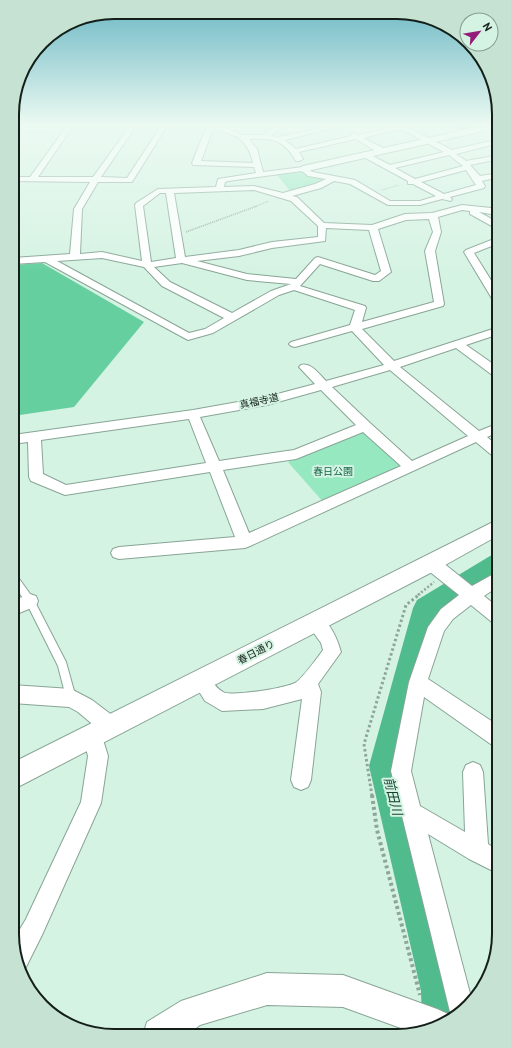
<svg xmlns="http://www.w3.org/2000/svg" width="511" height="1048" viewBox="0 0 511 1048" font-family="'PT Sans','Noto Sans JP',sans-serif">
	<rect width="100%" height="100%" fill="#d5f3e3"/>
	<!-- green -->
	<g fill="#95e8c0">
		<path d="M300,172L328,179L290,191L277,175Z"/>
		<path d="M364,430L404,466L324,503L288,462Z"/>
	</g>
	<!-- forest -->
	<path fill="#65cf9f" d="M42,263L144,322L74,407L13,416V265Z"/>
	<g fill="none" stroke-linecap="round" stroke-linejoin="round">
		<!-- river -->
		<path fill="#50bb8d" fill-rule="evenodd" d="M499,553V576L438,615L401,766L461,991L462,1008L430,1031H425L422,1022L421,991L369,766L413,608L417,600L490,556Z"/>
		<defs>
			<path id="service" d="M12,572L15,573L33,598L66,662L76,698L75,701L71,703L67,701L58,666L27,604L12,582Z"/>
			<g id="minor">
				<path d="M67,126H73L38,177H93L130,126H136L101,177L127,178L161,126H167L132,182H98L82,209L80,254L102,252L142,261L135,205L136,203L158,189L216,187L218,179L256,173L254,167L193,165L192,163L207,126L223,127L243,135H263L277,126H284L271,136L278,137L330,126H341L285,140L296,149L351,136L350,135L353,133L358,135L398,126H405L452,150L499,139V143L456,154L466,161L499,155V159L470,165L480,176L499,173V177L482,181L485,186L484,188L450,197L452,199L451,201L442,199L420,205H388L350,184L334,181L321,188L292,196L297,197L324,223L372,225L405,214L432,213L462,205L491,208L499,207V212L491,214L479,212L499,223V230L470,214V211L462,210L438,217L441,232L435,251L444,304L443,306L362,329L394,361L499,327V334L466,345L499,368V378L495,377L456,348L400,367L479,431L499,423V432L487,437L499,447V459L494,457L476,442L250,546L245,548L119,559L113,557L111,553L113,549L119,547L235,537L210,472L65,495L31,481L29,477L28,442L12,444L13,435L193,410L266,397L315,384L299,367L301,365C311,362 319,374 326,381L384,365L352,331L295,347L291,346L289,344L291,342L350,325L355,310L294,290L279,295L213,333L188,340L45,262L13,264V258L70,254L74,209L90,182L13,181V177H30ZM213,129C236,134 248,139 253,163L201,161ZM401,129L444,152L390,165L367,153H364L360,155L408,181V184H413L436,196L420,201H390L355,180L313,172L303,167L263,172L257,149L249,139C273,138 284,140 296,161H299L303,159L299,152L356,139L379,153H385V149L363,138ZM449,155L463,166L415,179L395,168ZM466,170L476,185L444,194L421,182ZM302,171L308,176L326,179L315,184L283,193L254,186L224,187L225,182L228,181ZM254,190L291,201L318,226V237L272,242L239,250L185,257L174,193ZM160,193H166L176,258L151,262L143,206ZM429,219L433,232L425,251L434,302L362,322L366,308L365,306L300,286L320,264L373,281H379L391,272L378,229L406,220ZM326,228L369,230L381,271L375,275L318,257L315,258L296,279L247,274L197,261L239,256L272,248L325,241ZM102,258L144,267L162,286L224,318L205,329L189,333L57,261ZM182,263L247,280L291,284L271,291L232,313L170,282L154,267ZM390,370L468,436L412,461L370,423L332,387ZM321,390L356,425L294,450L219,461L200,417L267,405ZM189,419L206,463L66,485L43,474L41,440ZM363,432L401,466L249,533L223,470L296,459Z"/>
				<path d="M499,237V243L474,253L499,293V305L494,302L464,252L466,250Z"/>
				<path d="M431,557L437,558L472,586L499,571V586L484,596L499,608V625L493,623L471,605L453,619L444,631L428,679L499,726V748L492,745L424,697L411,771L420,806L465,832L463,772L466,765L473,762L480,765L483,772L488,844L499,851V874L469,859L428,834L472,1001L451,1016L391,771L409,682L428,627L441,609L459,595L425,568L423,563L425,558Z"/>
				<path d="M30,594L36,596L38,601L36,606L12,616V601Z"/>
				<path d="M315,615C330,620 337,638 341,652L318,684L321,692L311,780L308,787L301,790L294,787L291,780L302,699L263,709L222,711L205,701L192,680L195,674L201,671C211,675 213,687 223,692C232,697 285,688 295,683C301,680 318,657 323,650L321,643L306,622L309,617Z"/>
				<path d="M12,685L71,689L92,700L117,719L120,726L117,733L110,735L103,733L78,712L69,707L12,703Z"/>
				<path d="M93,727L100,730L108,756L101,803L42,935L25,969L20,971L17,967L13,941L26,919L81,802L88,756L83,737L86,730Z"/>
			</g>
			<g id="tertiary">
				<path d="M482,126H496L492,129L303,172L298,169L303,166Z"/>
				<path d="M499,519V535L438,569L12,790V763Z"/>
				<path d="M267,973L343,975L437,1009L448,1014L450,1017L430,1031H409L343,1007L267,1005L200,1025L188,1034L143,1035L147,1022L181,1001Z"/>
			</g>
		</defs>
		<!-- service casing -->
		<use href="#service" stroke="#88a496" stroke-width="2"/>
		<!-- minor casing -->
		<use href="#minor" stroke="#88a496" stroke-width="2"/>
		<!-- tertiary casing -->
		<use href="#tertiary" stroke="#88a496" stroke-width="2"/>
		<!-- path-far4 -->
		<g stroke="#8ea599" stroke-width="1" stroke-dasharray="1 1" stroke-linecap="butt">
			<path d="M13,133L19,132"/>
			<path d="M13,138L20,132L54,133"/>
			<path d="M382,190L399,185"/>
			<path d="M254,207L269,201"/>
		</g>
		<!-- path-far3 -->
		<path stroke="#8ea599" stroke-width="1.5" stroke-dasharray="1 1" stroke-linecap="butt" d="M186,232L257,206"/>
		<!-- path-far2 -->
		<path stroke="#8ea599" stroke-width="2.5" stroke-dasharray="2 2" stroke-linecap="butt" d="M418,595L434,582"/>
		<!-- path-far1 -->
		<path stroke="#8ea599" stroke-width="3" stroke-dasharray="2.5 2.5" stroke-linecap="butt" d="M372,796L364,744L406,605L420,594"/>
		<!-- path -->
		<path stroke="#8ea599" stroke-width="4" stroke-dasharray="3 3" stroke-linecap="butt" d="M372,795L377,830L420,995"/>
		<!-- service -->
		<use href="#service" fill="#fff" fill-rule="evenodd"/>
		<!-- minor -->
		<use href="#minor" fill="#fff" fill-rule="evenodd"/>
		<!-- tertiary -->
		<use href="#tertiary" fill="#fff" fill-rule="evenodd"/>
	</g>
	<!-- wall -->
	<path fill="#6f9d8a" d="M452,126H477L458,130Z"/>
	<!-- shaded-wall -->
	<path fill="#467b66" d="M459,126H477L458,130Z"/>
	<!-- sky -->
	<linearGradient id="sky" x2="0" y2="1"><stop stop-color="#6bb7c4"/><stop offset="0.46" stop-color="#ecfaf2"/><stop offset="1" stop-color="#ecfaf2" stop-opacity="0"/></linearGradient>
	<rect width="511" height="272" fill="url(#sky)"/>
	<g text-anchor="middle" dominant-baseline="central" stroke-width="4" stroke-linejoin="round" paint-order="stroke">
		<!-- street labels -->
		<g font-size="10" fill="#141f19" stroke="#d5f3e3">
			<text transform="translate(259 401) rotate(-12)">真福寺道</text>
			<text transform="translate(256 652) rotate(-27)">春日通り</text>
		</g>
		<!-- park labels -->
		<g font-size="10" fill="#106344" stroke="#d5f3e3">
			<text x="333" y="471">春日公園</text>
		</g>
		<!-- near-water labels -->
		<g font-size="13" font-style="italic" fill="#12402d" stroke="#d5f3e3">
			<text transform="translate(393 796) rotate(76)">前田川</text>
		</g>
	</g>
	<!-- crop -->
	<path d="M0 0H511V1048H0ZM114 19H397A95 95 0 0 1 492 114V934A95 95 0 0 1 397 1029H114A95 95 0 0 1 19 934V114A95 95 0 0 1 114 19Z" fill="#c6e2d3" fill-rule="evenodd"/>
	<path fill="none" stroke="#141f19" stroke-width="2" d="M114 19H397A95 95 0 0 1 492 114V934A95 95 0 0 1 397 1029H114A95 95 0 0 1 19 934V114A95 95 0 0 1 114 19Z"/>
	<!-- north arrow -->
	<g transform="translate(479 32) rotate(59)"><circle r="19" fill="#d5f3e3" stroke="#889e92"/>
	<path d="M0-3L7 15L0 10L-7 15Z" fill="#941d7a"/>
	<text y="-6" font-size="11" font-weight="bold" text-anchor="middle" fill="#141f19">N</text>
	</g>
</svg>
